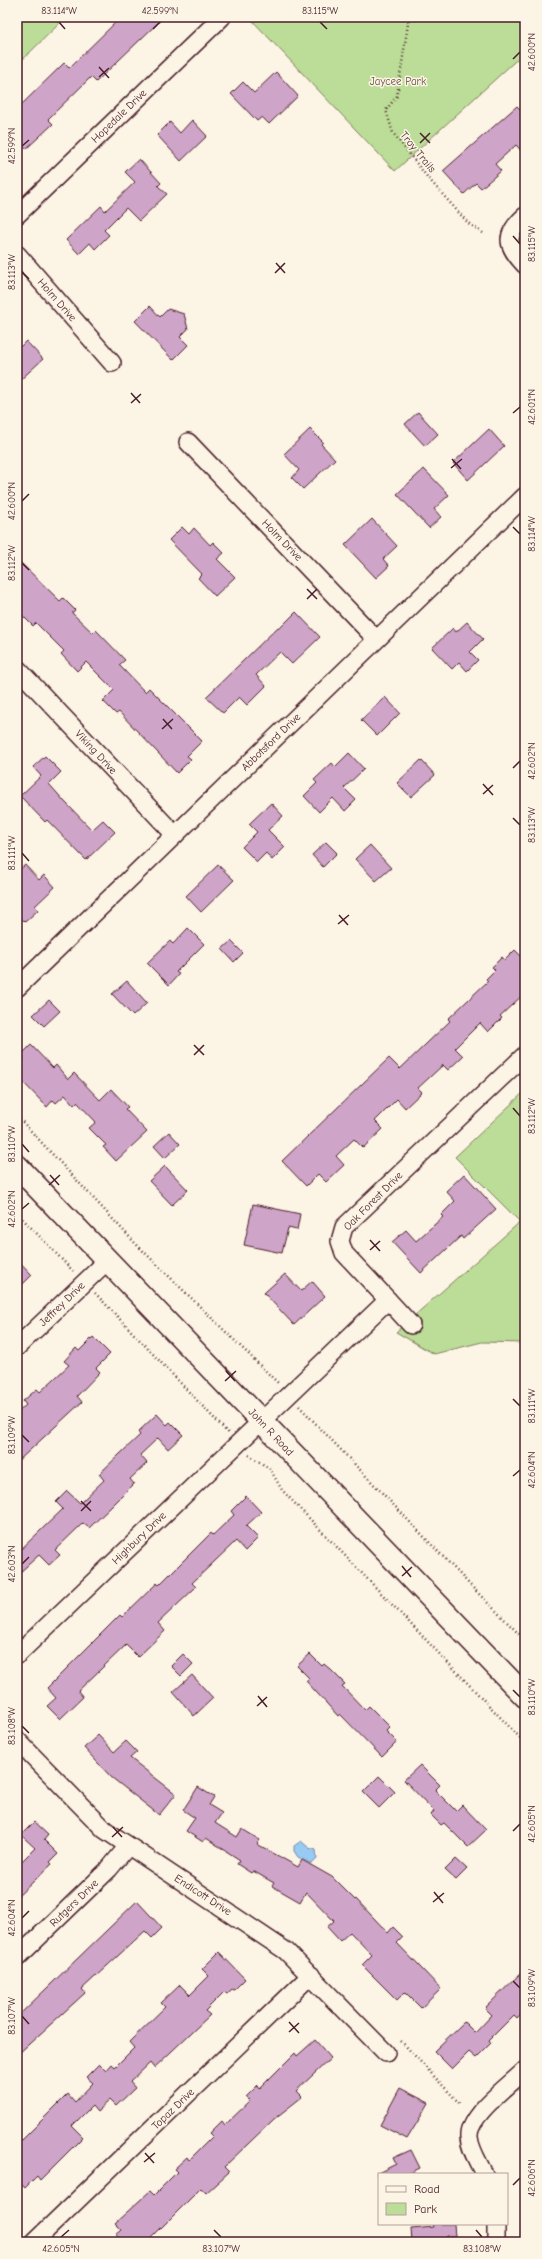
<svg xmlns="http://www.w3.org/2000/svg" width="542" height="2259" viewBox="0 0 542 2259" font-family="'Comic Neue',sans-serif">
	<rect width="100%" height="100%" fill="#fcf5e5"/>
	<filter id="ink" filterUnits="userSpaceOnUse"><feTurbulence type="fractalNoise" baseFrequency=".025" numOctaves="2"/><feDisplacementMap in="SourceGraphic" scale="8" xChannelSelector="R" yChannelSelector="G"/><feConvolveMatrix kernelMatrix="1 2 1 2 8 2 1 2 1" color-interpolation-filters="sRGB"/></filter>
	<g filter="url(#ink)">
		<!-- green -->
		<g fill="#bbdd97" stroke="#827e61">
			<path d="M17,17H66L17,65Z"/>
			<path d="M249,17H525V52L395,171Z"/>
			<path d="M525,1091V1343L482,1342L434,1354L396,1332L520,1222L455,1157Z"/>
		</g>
		<!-- water -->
		<path fill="#97cbf4" stroke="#7886a4" d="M301,1841L309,1848L316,1850L317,1859L312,1864L298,1857L294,1851V1846Z"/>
		<!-- building -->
		<g fill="#cfa4c9" stroke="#4a1f2b">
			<path d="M121,17H164L96,82L91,77L48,119L53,124L26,149L17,140V109L64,63L69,68Z"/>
			<path d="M276,72L298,96L269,124L262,117L257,121L231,94L243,82L254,93Z"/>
			<path d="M517,106L525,114V155L516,145L495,164L501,171L481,188L476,183L464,194L443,171Z"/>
			<path d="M192,120L207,136L181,161L157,135L170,122L180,133Z"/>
			<path d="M139,159L161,183L158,186L167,194L139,221L126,208L104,230L109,235L95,249L90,243L79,254L66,240L101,206L105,211L135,182L125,172Z"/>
			<path d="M150,306L160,317L168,309L184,314L188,329L180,337L188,345L173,360L135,321Z"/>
			<path d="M26,341L43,359L17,383V350Z"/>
			<path d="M418,412L438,434L425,446L405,424Z"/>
			<path d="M310,429L323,442L321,444L335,459L303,489L292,478L299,470L284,454Z"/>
			<path d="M489,429L504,446L468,480L453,463Z"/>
			<path d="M424,469L449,495L434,509L441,517L429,528L397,494Z"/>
			<path d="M372,519L397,546L383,559L389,566L376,578L345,545Z"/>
			<path d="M182,527L189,534L194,528L210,545L213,542L224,553L217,559L235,577L215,596L198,578L202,574L169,540Z"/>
			<path d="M17,559L60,601L63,598L75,610L72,613L93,633L96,630L125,660L119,665L145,692L149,688L202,741L187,756L191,759L177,773L119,712L116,714L103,701L114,690L86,662L77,671L61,654L64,651L36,623L33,626L17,610Z"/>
			<path d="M296,612L320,637L292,664L280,652L256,675L266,686L247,705L239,697L223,713L206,697L278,627L280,628Z"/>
			<path d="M467,622L483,639L470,652L478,660L467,671L459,662L452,669L432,648L453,628L456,632Z"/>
			<path d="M385,697L400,713L377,736L361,720Z"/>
			<path d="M349,753L364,769L344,788L356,800L345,811L333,798L319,812L304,796L317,783L314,780L332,763L335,767Z"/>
			<path d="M45,756L61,772L49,784L65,802L92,830L103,820L115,832L86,860L47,820L45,822L20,796L41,776L33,767Z"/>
			<path d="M421,760L435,775L411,797L397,783Z"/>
			<path d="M271,803L283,816L268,830L285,847L272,860L266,853L257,862L242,847L257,832L249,824Z"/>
			<path d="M326,842L337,853L323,867L312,855Z"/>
			<path d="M370,845L391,868L376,881L355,859Z"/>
			<path d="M25,865L39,880L44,875L55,887L35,906L38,910L25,922L17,914V872Z"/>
			<path d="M218,865L234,880L201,912L186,896Z"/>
			<path d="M188,928L204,944L176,972L179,974L169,985L147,963L170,941L173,944Z"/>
			<path d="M231,941L243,953L234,962L222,949Z"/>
			<path d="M515,950L525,960V993L500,1016L502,1018L488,1032L480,1023L455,1048L463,1056L448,1070L443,1065L418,1088L422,1092L405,1108L397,1099L375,1121L383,1129L363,1148L354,1139L336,1156L344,1165L326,1182L318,1174L306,1186L282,1161L389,1058L400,1069L450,1021L448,1019L488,981L486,979L495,970L492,967L502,957L505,960Z"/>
			<path d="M127,981L147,1003L133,1016L112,994Z"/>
			<path d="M49,1000L60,1011L44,1026L33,1015Z"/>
			<path d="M31,1045L53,1068L56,1065L68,1079L74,1073L100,1100L111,1089L128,1107L125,1109L147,1132L116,1161L103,1147L106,1145L89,1128L96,1122L77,1102L74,1105L65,1095L56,1103L53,1100L47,1107L17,1076V1065L24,1058L21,1055Z"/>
			<path d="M169,1132L180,1144L165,1158L154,1146Z"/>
			<path d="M165,1166L188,1190L172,1205L149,1181Z"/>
			<path d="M464,1174L496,1209L463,1239L461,1236L421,1273L392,1242L406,1230L416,1241L443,1217L441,1215L455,1201L446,1191Z"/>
			<path d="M253,1204L300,1214L297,1230L288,1228L282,1253L244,1245Z"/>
			<path d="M17,1259L32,1275L17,1290Z"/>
			<path d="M285,1274L301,1291L312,1281L325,1296L294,1325L264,1293Z"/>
			<path d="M93,1337L110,1354L96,1368L100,1372L77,1396L82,1402L17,1462V1413L26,1405L23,1401L37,1389L40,1392L69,1365L64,1361L76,1348L79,1351Z"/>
			<path d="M157,1414L167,1425L170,1422L183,1435L168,1449L158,1438L140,1455L147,1463L130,1479L134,1484L112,1506L89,1528L83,1523L55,1550L60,1555L49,1565L39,1555L17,1575V1553L63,1509L56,1502L67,1491L80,1503L104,1480L99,1474L140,1435L138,1432Z"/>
			<path d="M246,1496L261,1512L246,1526L258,1538L245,1551L236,1541L192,1583L196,1587L158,1623L165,1631L138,1657L126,1645L78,1691L83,1697L60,1719L47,1706L56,1698L47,1688L120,1615L122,1617L157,1583L159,1585L211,1533L213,1535L234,1515L231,1511Z"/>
			<path d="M183,1654L193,1664L181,1676L171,1666Z"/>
			<path d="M310,1654L322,1666L324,1664L331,1670L345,1684L342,1686L365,1710L369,1706L390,1727L386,1731L397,1742L382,1757L340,1714L338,1716L306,1681L309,1678L297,1666Z"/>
			<path d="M192,1675L213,1698L194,1716L173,1692Z"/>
			<path d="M98,1735L114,1752L126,1741L137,1752L130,1758L176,1794L159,1815L111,1777L84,1748Z"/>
			<path d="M420,1765L440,1785L435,1790L456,1811L462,1805L486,1830L468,1847L444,1823L441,1825L431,1815L434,1811L404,1780Z"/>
			<path d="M379,1776L395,1792L379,1808L363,1792Z"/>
			<path d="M198,1787L214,1797L209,1805L222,1813L215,1823L237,1837L242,1829L260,1840L257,1844L298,1867L302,1860L332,1877L355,1900L356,1899L388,1933L393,1927L403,1937L397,1943L441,1989L421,2008L405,1992L397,2000L362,1965L372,1955L350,1932L340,1941L327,1927L334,1921L306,1892L300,1902L272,1886L274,1883L253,1871L251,1873L237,1864L240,1860L206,1838L203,1842L186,1831L195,1818L183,1810Z"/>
			<path d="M34,1822L48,1835L44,1840L58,1854L50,1862L52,1864L17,1897V1866L35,1848L21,1835Z"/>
			<path d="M456,1859L467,1869L456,1880L445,1870Z"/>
			<path d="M137,1901L162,1928L152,1938L145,1931L82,1989L85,1993L17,2055V2017Z"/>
			<path d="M219,1952L245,1979L234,1990L232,1989L227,1994L224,1992L205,2011L210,2015L154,2068L150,2063L130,2082L135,2088L116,2106L110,2100L97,2112L92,2106L72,2126L83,2137L40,2180L37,2176L25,2188L17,2180V2145L68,2094L75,2102L93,2083L86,2077L99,2064L106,2071L112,2064L115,2067L134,2048L129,2042L165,2007L161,2003L180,1985L190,1995L209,1976L202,1969Z"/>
			<path d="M525,1969V2010L517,2018L514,2015L489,2040L491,2043L476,2058L469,2052L452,2069L434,2051L464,2022L475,2033L492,2015L485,2008Z"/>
			<path d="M315,2040L331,2058L296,2091L302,2097L274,2119L224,2167L229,2172L206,2193L201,2188L147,2242H123L116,2235L122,2230L115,2223L150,2191L154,2195L177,2172L174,2169L187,2157L189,2160L213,2136L210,2133L222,2121L225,2125L250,2101L246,2097L258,2085L260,2088L295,2053L297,2056Z"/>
			<path d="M400,2088L429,2103L407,2139L380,2125Z"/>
			<path d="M411,2150L420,2168L408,2174H376L396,2164L393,2158Z"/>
			<path d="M433,2224H454L455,2236H446L447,2242H412L411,2229L434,2227Z"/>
		</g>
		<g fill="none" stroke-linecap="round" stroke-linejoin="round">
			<defs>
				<g id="street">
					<path d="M17,215L222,17"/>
					<path d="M525,216C504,235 506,245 525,265"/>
					<path d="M17,254L112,363"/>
					<path d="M188,442L376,639"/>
					<path d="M17,668L175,835"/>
					<path d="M17,988L525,496"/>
					<path d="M388,1300L411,1325"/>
					<path d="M17,1347L107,1261"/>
					<path d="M17,1655L388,1300L344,1253L340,1241L344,1227L525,1055"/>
					<path d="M17,1740L105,1830L286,1951L386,2053"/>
					<path d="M17,1958L109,1869L128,1846"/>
					<path d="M484,2174C479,2163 470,2150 469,2137C467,2116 510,2085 525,2070"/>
					<path d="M496,2224V2242"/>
					<path d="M34,2242L311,1975"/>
				</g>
				<path id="secondary" d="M17,1166L525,1696"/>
			</defs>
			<!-- street casing -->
			<use href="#street" stroke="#4a1f2b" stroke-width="20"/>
			<!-- secondary casing -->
			<use href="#secondary" stroke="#4a1f2b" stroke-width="25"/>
			<!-- path -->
			<g stroke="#4a1f2b" stroke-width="2.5" stroke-dasharray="1 3" stroke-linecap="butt">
				<path d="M409,17L397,96L386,110L393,133L428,178L468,223L483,233"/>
				<path d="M17,1116L135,1243L278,1383"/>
				<path d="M17,1213L73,1271"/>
				<path d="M95,1293L228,1433"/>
				<path d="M299,1406L473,1588L525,1640"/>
				<path d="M249,1455L270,1469L282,1490L525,1743"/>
				<path d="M401,2041L461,2105"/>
			</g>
			<!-- street -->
			<use href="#street" stroke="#fcf5e5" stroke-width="17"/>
			<!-- secondary -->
			<use href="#secondary" stroke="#fcf5e5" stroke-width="22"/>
		</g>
	</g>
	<!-- ticks -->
	<path fill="none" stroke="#4a1f2b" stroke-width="1.5" d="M59,22L65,29M320,22L327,29M153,29L160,22M513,59L520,52M99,67L109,78M99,77L109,68M420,133L430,143M420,143L430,133M22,146L29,140M513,236L520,244M276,263L285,273M22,272L29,279M275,273L285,263M131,393L140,403M131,403L141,394M513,413L520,407M452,459L461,469M451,468L462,459M22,501L29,494M513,527L520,534M22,563L29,570M307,589L317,599M307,599L317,589M163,719L172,729M162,729L173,719M513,768L520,761M483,784L493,795M483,794L493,785M513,818L520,825M22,853L29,861M339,915L348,925M338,924L349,915M194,1045L204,1055M194,1055L204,1045M513,1108L520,1116M22,1144L29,1152M50,1175L59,1185M49,1185L60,1175M22,1209L29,1203M370,1240L380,1251M370,1250L380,1241M226,1371L235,1381M225,1381L236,1371M513,1399L520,1406M22,1435L29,1442M513,1476L520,1470M81,1501L91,1511M81,1511L91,1501M22,1564L29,1557M402,1566L411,1577M402,1576L412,1567M513,1690L520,1697M258,1696L267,1707M257,1706L267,1697M22,1726L29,1733M113,1827L122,1837M513,1831L520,1824M112,1837L123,1827M434,1892L443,1903M433,1902L444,1893M22,1918L29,1911M513,1981L520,1988M22,2016L29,2024M289,2022L299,2033M289,2032L299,2023M145,2153L154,2163M144,2162L155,2153M513,2185L520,2178M214,2230L221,2237M476,2230L482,2237M61,2237L69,2230"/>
	<g text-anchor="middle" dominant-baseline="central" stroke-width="3" stroke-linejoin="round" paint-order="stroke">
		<!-- park labels -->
		<g font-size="11" fill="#664e46" stroke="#fcf5e5">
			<text x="398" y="81">Jaycee Park</text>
		</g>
		<!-- street labels -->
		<g font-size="11" fill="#4a1f2b" stroke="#fcf5e5">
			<text transform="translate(119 116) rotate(-44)">Hopedale Drive</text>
			<text transform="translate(418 152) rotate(51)">Troy Trails</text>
			<text transform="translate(57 300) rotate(49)">Holm Drive</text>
			<text transform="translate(282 540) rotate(46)">Holm Drive</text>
			<text transform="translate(271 742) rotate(-44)">Abbotsford Drive</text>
			<text transform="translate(96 752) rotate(47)">Viking Drive</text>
			<text transform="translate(373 1201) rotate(-45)">Oak Forest Drive</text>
			<text transform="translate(62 1304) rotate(-44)">Jeffrey Drive</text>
			<text transform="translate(271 1432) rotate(47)">John R Road</text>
			<text transform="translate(139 1538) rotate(-44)">Highbury Drive</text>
			<text transform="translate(203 1895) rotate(33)">Endicott Drive</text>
			<text transform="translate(74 1903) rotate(-44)">Rutgers Drive</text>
			<text transform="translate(173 2109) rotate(-44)">Topaz Drive</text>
		</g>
	</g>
	<!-- margin -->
	<rect width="542" height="2259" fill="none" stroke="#fcf5e5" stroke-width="44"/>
	<!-- legend -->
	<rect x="378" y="2173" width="130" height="52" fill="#fcf5e5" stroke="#b59f9b"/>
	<rect x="386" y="2186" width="20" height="6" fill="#fcf5e5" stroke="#b59f9b"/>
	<text x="414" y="2193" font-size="12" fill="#4a1f2b">Road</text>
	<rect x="386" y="2203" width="20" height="12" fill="#bbdd97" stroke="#b59f9b"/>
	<text x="414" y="2213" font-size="12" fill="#4a1f2b">Park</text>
	<rect x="22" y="22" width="498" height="2215" fill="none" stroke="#4a1f2b" stroke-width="1.5"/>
	<g font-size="10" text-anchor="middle" fill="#4a1f2b">
		<text x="59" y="14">83.114°W</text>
		<text x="160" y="14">42.599°N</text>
		<text x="320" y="14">83.115°W</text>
		<text transform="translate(531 52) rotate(-90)" y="4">42.600°N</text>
		<text transform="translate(11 146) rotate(-90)" y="4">42.599°N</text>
		<text transform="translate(531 244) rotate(-90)" y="4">83.115°W</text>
		<text transform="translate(11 272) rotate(-90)" y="4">83.113°W</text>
		<text transform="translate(531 407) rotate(-90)" y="4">42.601°N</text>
		<text transform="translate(11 501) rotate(-90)" y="4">42.600°N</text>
		<text transform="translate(531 534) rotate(-90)" y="4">83.114°W</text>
		<text transform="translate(11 563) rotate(-90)" y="4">83.112°W</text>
		<text transform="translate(531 761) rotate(-90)" y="4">42.602°N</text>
		<text transform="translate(531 825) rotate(-90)" y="4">83.113°W</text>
		<text transform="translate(11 853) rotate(-90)" y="4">83.111°W</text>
		<text transform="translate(531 1116) rotate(-90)" y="4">83.112°W</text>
		<text transform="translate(11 1144) rotate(-90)" y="4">83.110°W</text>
		<text transform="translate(11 1209) rotate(-90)" y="4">42.602°N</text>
		<text transform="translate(531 1406) rotate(-90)" y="4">83.111°W</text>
		<text transform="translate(11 1435) rotate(-90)" y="4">83.109°W</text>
		<text transform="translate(531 1470) rotate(-90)" y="4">42.604°N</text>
		<text transform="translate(11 1564) rotate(-90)" y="4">42.603°N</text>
		<text transform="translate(531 1697) rotate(-90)" y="4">83.110°W</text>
		<text transform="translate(11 1726) rotate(-90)" y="4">83.108°W</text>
		<text transform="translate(531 1824) rotate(-90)" y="4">42.605°N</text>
		<text transform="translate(11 1918) rotate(-90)" y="4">42.604°N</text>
		<text transform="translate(531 1988) rotate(-90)" y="4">83.109°W</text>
		<text transform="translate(11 2016) rotate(-90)" y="4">83.107°W</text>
		<text transform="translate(531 2178) rotate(-90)" y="4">42.606°N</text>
		<text x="61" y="2252">42.605°N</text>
		<text x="221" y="2252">83.107°W</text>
		<text x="482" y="2252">83.108°W</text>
	</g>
</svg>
